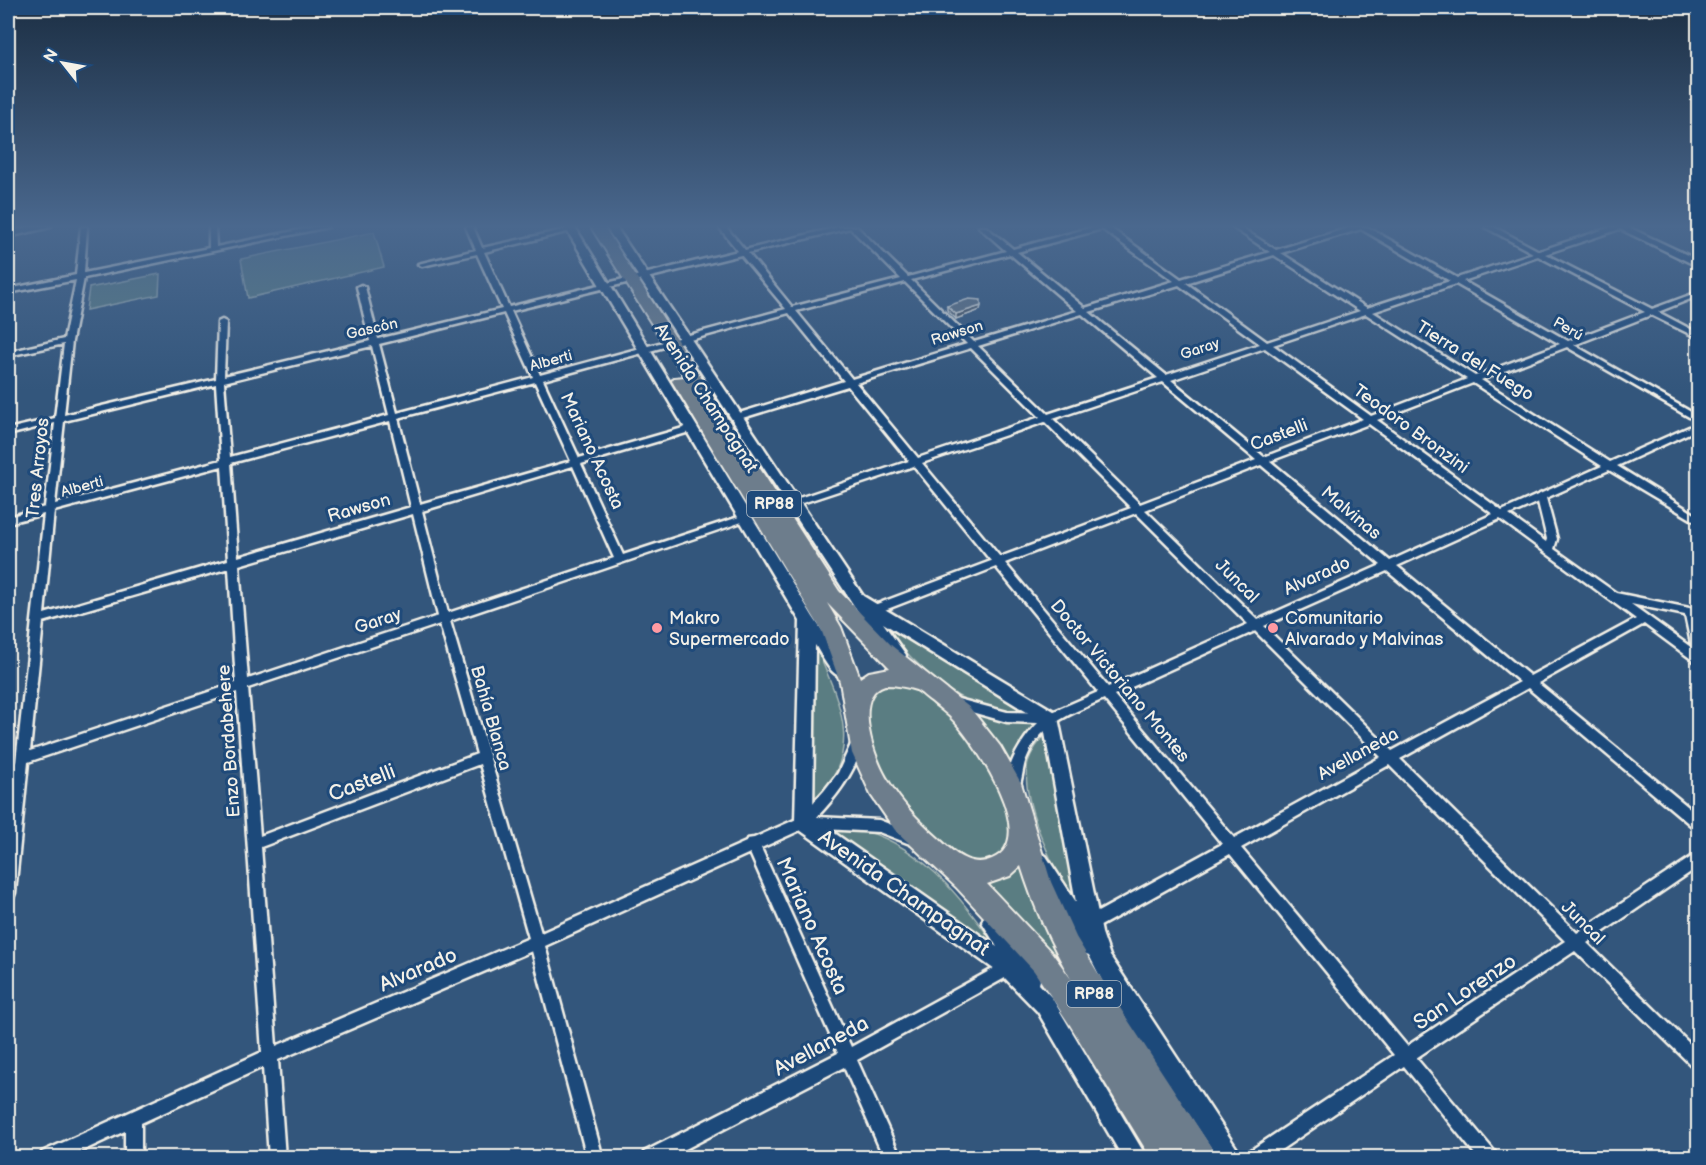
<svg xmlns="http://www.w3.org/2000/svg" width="1706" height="1165" viewBox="0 0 1706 1165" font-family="'Balsamiq Sans',sans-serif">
	<rect width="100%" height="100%" fill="#33567c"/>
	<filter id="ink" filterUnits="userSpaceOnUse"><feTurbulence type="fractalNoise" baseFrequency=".0167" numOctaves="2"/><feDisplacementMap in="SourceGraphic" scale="12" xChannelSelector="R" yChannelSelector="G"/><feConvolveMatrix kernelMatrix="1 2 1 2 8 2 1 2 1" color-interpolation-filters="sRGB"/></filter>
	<g filter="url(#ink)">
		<!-- green -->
		<g fill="#5a7d82" stroke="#a7b7b5" stroke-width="1.5">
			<path d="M374,232L384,267L248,298L241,259Z"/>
			<path d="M160,274L159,295L86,310L89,288Z"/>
			<path d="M881,622L1032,712C1013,713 995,711 977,705C943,693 902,651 881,622Z"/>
			<path d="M816,648C842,706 865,755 810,806Z"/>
			<path d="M884,683L910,687L925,696L950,716L986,757L1008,810L1010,837L1001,857L983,864L963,859L937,843L884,781L866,726L869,693Z"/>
			<path d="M967,711L999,721L1041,722L1022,742L1010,765Z"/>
			<path d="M1049,731L1081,913C1059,881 1018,801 1028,762C1032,750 1040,740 1049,731Z"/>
			<path d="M852,828C923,841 965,904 1005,959L826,830Z"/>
			<path d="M1024,863L1188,1157L981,886L1008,876Z"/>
		</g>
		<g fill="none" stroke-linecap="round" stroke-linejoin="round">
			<defs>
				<path id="street" d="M81,227H87L84,273L209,248V227H215L216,247L314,227H328L84,278L72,341L64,415L216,379L218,322L222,320L226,322L224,376L370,341L357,287L361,285L365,287L378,339L502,309L477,254L422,266L418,264L476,250L466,227H473L482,248L572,228L575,230L484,252L509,307L738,251L719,227H726L745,250L838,227H857L908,277L1006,251L979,227H986L1013,249L1093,227H1109L1181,279L1270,252L1232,227H1240L1276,250L1352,227H1367L1457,278L1533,253L1485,227H1494L1539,251L1611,227H1628L1698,260V265H1695L1620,229L1545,254L1652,309L1698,292V296L1658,312L1698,333V338L1651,315L1574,345L1698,416V422L1567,347L1481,380L1610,462L1698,423V429L1617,466L1698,516V523L1609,470L1546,498L1557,539L1554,549L1616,593L1694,609L1698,626V662L1694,661L1644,624L1538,683L1698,815V829L1693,827L1528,688L1400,759L1577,933L1693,856L1698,854V867L1587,943L1698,1052V1069L1693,1067L1575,951L1416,1058L1495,1152L1497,1158H1478L1404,1066L1269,1158H1246L1248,1152L1394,1055L1230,854L1095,929L1090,931L1085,929L1083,924L1085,919L1222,844L1104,699C1073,713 1041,723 1027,757C1022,767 1023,779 1018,789L1014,791L1010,789C1002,769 1024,737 1038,723L1007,722L954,707L952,704L954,701L958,699L1007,712L1050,713L1098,692L996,567L877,613H869L868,610L869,607L991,561L914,466L796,505H790L788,503L790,501L909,461L848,386L739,419H733V415L844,381L789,313L543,380L579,458L690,426L694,429L693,431L581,464L623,555L745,515L750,518L748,520L450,621L541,933L746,842L747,839L754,838L799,818L824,791L838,773L853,740L857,739L861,740L863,744C854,773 838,795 817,817L879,820L915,834L917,838L915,842L910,844L879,832L805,828L761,848L851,1047L1004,963L1009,961L1014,963L1016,968L1014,973L857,1060L901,1158H884L844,1067L668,1158H642L644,1152L838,1053L750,853L545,946L603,1158H587L532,951L278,1060L285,1158H269L263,1067L141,1123V1158H125V1131L67,1158H40L42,1152L262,1052L237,692L28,762L15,893L13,898L8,899V837L15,774L8,776V766L16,762L44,514L8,523V517L45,507L55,423L8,435V429L55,418L64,344L8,356V352L64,339L76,280L8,293V289L76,275ZM850,228L901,279L792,307L748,253ZM1102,229L1174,281L1085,308L1017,252ZM1361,229L1450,281L1367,308L1281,253ZM1010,254L1077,311L974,342L911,280ZM741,255L786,309L540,375L511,311ZM1274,255L1360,311L1267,342L1186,283ZM1538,256L1645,312L1568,341L1463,281ZM905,282L967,344L852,379L796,311ZM1456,284L1560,344L1475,376L1373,312ZM1179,285L1260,344L1166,375L1089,312ZM504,313L533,377L397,413L379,344ZM1082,314L1158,378L1048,414L978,346ZM1366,314L1467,379L1371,416L1273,345ZM372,346L389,415L230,457L224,382ZM971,348L1040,417L918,458L856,383ZM1265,348L1363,419L1264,457L1171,380ZM535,382L571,461L420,504L398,418ZM1163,382L1256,460L1140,504L1053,419ZM1473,383L1602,466L1502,511L1377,420ZM216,384L221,460L55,504L64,421ZM390,421L411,507L238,557L231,463ZM1045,422L1131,508L1000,557L922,463ZM1369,424L1493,514L1390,561L1270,461ZM1261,465L1381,565L1258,620L1145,510ZM222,466L228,560L44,614L54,511ZM573,466L614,558L448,613L422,511ZM1538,502L1547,539L1546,542L1509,515ZM1136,513L1248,624L1108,687L1005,563ZM413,514L438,616L248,679L239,565ZM1500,519L1636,619L1530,676L1397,566ZM229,568L236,683L30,751L43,622ZM1387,571L1520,682L1392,751L1264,626ZM1631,604L1685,615L1692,648ZM440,624L477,754L260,836L248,688ZM1255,631L1381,757L1234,838L1114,695ZM480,764L529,938L276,1046L261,847ZM1389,765L1565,941L1407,1046L1241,848Z"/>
				<g id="secondary">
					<path d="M29,227H51L8,237V231Z"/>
					<path d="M565,227H575L813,617L849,671L847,676C832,681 823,656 815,645L813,818L997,947L982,922L985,915L992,912L999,915L1037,973L1040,980L1039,984L1052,998L1147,1158H1123L1038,1012L1002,975L797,828L795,822L800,621Z"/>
					<path d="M606,227H616L863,596L1057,713L1102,933L1110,956L1243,1158H1218L1109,994L1089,955L1084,953L1032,868L1029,862L1032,856L1039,853L1046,856L1076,902L1043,722L883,623L906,655L904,660L898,661L892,660L853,604Z"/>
				</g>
				<path id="highway" d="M591,227H604L839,591L892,646L970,708L1000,746L1021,783L1051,882L1076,937L1107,988L1211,1147L1215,1158H1151L1070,1025L1034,971L956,887L895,830L871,795L852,753L840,682L821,629L672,381L674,378L685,377ZM827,603L890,668L869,672L860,678L841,627ZM885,685C896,685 907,687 916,690C921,692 926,698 931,701C939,708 948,714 955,722C975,744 1041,839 992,859C969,869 952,851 937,837C918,820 902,804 889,782C875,762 851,695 885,685ZM1021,866C1033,905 1051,944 1071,979L1052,953L987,884L1010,876Z"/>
			</defs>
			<!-- street casing -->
			<use href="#street" stroke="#f4f1e8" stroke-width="5"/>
			<!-- secondary casing -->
			<use href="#secondary" stroke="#f4f1e8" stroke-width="5"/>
			<!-- highway casing -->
			<use href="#highway" stroke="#f4f1e8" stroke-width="4"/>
			<!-- street -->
			<use href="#street" fill="#1f4a7a" fill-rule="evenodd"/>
			<!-- secondary -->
			<use href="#secondary" fill="#1f4a7a" fill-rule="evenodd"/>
			<!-- highway -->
			<use href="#highway" fill="#6d7d8c" fill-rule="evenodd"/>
		</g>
		<!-- wall -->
		<path fill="#546270" stroke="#f4f1e8" stroke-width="1.5" d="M947,306L980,310L956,319L947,310Z"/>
		<!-- shaded-wall -->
		<path fill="#45505b" stroke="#f4f1e8" stroke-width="1.5" d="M981,306L980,310L956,319V314Z"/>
		<!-- building -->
		<path fill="#627282" stroke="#f4f1e8" stroke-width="1.5" d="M969,299L981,300V306L956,314L947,306Z"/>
	</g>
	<!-- sky -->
	<linearGradient id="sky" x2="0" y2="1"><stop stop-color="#1c2f44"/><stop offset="0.58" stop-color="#4a688e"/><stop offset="1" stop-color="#4a688e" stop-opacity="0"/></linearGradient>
	<rect width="1706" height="390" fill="url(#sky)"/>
	<!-- markers -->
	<g fill="#ff9aa2" stroke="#1f4a7a" stroke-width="2">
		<circle cx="657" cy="628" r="6"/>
		<circle cx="1273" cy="628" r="6"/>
	</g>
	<g text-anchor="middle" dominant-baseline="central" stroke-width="6" stroke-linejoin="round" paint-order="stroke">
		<!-- far-street labels -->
		<g font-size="15" fill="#f4f1e8" stroke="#1f4a7a">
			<text transform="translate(372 329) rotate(-13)">Gascón</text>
			<text transform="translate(1568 329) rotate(30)">Perú</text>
			<text transform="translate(957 333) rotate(-17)">Rawson</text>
			<text transform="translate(1200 349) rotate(-18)">Garay</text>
			<text transform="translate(551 361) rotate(-15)">Alberti</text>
			<text transform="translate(82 487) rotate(-15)">Alberti</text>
		</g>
		<!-- shield labels -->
		<g fill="#1f4a7a" stroke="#b4bfc7" stroke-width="1.5">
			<rect x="747" y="491" width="54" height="26" rx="4.5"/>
			<rect x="1067" y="981" width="54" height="26" rx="4.5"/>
		</g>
		<g font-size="16" font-weight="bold" fill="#f4f1e8">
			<text x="774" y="504">RP88</text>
			<text x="1094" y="994">RP88</text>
		</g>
		<!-- street labels -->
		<g font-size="18" fill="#f4f1e8" stroke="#1f4a7a">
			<text transform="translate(1475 361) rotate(32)">Tierra del Fuego</text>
			<text transform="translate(706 398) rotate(57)">Avenida Champagnat</text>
			<text transform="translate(1411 429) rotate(36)">Teodoro Bronzini</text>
			<text transform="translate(1279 435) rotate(-21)">Castelli</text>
			<text transform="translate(592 451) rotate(65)">Mariano Acosta</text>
			<text transform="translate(38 468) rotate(-84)">Tres Arroyos</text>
			<text transform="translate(359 508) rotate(-16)">Rawson</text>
			<text transform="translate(1351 513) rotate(40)">Malvinas</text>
			<text transform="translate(1317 576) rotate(-24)">Alvarado</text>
			<text transform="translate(1237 581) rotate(45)">Juncal</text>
			<text transform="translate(378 621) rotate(-18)">Garay</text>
			<text transform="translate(1120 681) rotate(50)">Doctor Victoriano Montes</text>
			<text transform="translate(491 718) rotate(74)">Bahía Blanca</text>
			<text transform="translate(229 741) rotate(-94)">Enzo Bordabehere</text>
			<text transform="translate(1358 754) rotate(-29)">Avellaneda</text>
			<text transform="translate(1583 923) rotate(45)">Juncal</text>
		</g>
		<!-- poi labels -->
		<g font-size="18" fill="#f4f1e8" stroke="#1f4a7a" text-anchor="start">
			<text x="669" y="618">Makro<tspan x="669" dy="21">Supermercado</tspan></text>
			<text x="1285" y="618">Comunitario<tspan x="1285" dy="21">Alvarado y Malvinas</tspan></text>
		</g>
		<!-- near-street labels -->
		<g font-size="21" fill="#f4f1e8" stroke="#1f4a7a">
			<text transform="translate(362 783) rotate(-21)">Castelli</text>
			<text transform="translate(904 893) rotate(35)">Avenida Champagnat</text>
			<text transform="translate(812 926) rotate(66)">Mariano Acosta</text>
			<text transform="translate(418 970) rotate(-23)">Alvarado</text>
			<text transform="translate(1465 992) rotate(-34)">San Lorenzo</text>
			<text transform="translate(821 1046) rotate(-28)">Avellaneda</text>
		</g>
	</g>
	<!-- margin -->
	<rect width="1706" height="1165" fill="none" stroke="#1f4a7a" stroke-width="30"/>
	<rect x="15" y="15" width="1676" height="1135" fill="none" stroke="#f4f1e8" stroke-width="2" filter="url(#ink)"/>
	<!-- north arrow -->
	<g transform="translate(63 63) rotate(301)" stroke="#1f4a7a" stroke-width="4.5" paint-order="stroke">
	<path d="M0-4.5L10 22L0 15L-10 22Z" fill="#f4f1e8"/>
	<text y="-9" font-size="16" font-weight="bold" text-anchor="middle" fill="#f4f1e8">N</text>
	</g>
</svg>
